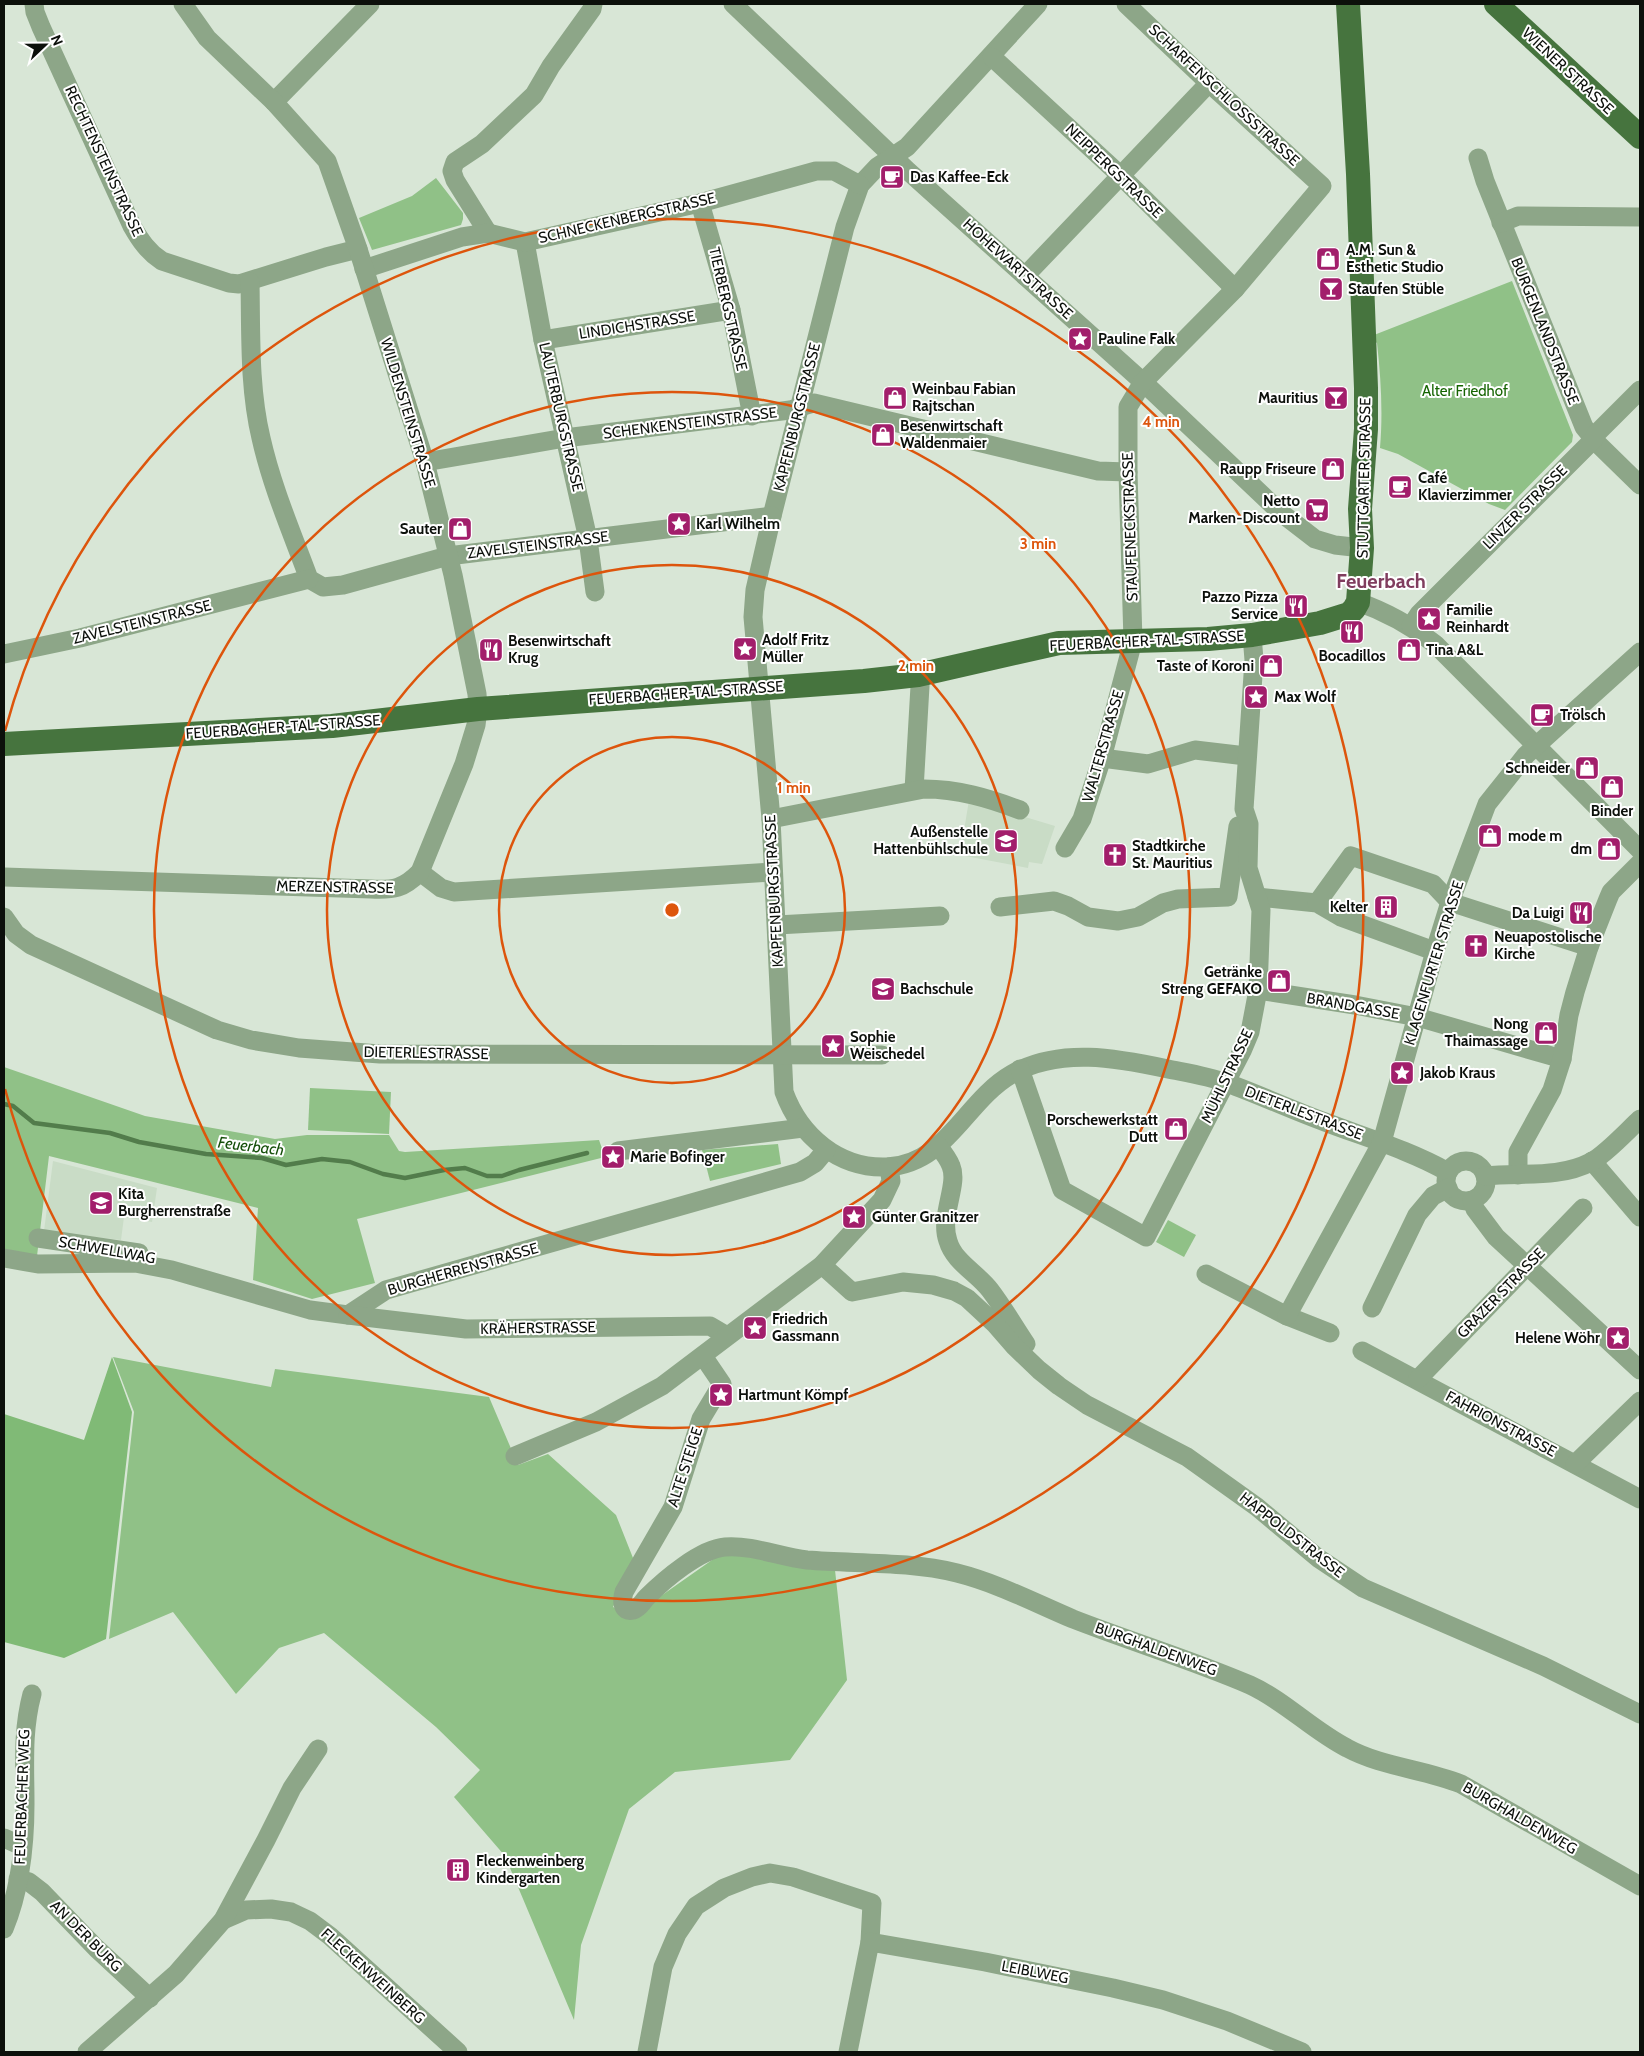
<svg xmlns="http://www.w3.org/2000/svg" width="1644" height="2056" viewBox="0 0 1644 2056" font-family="Cabin,sans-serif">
	<rect width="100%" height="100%" fill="#d8e6d6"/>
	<!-- built -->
	<g fill="#c9dcc6">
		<path d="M969,800L1055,826L1042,864L1029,862L1028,868L960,855Z"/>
		<path d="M53,1161L157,1188L152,1222L124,1217L121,1240L44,1231Z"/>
	</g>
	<!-- green -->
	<g fill="#90c187">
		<path d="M436,178L463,213V219L461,225L372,250L359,218L412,196Z"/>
		<path d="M1512,281L1573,435L1572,442L1505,510L1489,504L1398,454L1380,448C1383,413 1381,379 1377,343L1374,341V335Z"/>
		<path d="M4,1067L145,1116L275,1139L307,1135H389L399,1151L405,1152L599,1140L605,1157L357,1219L375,1283L312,1299L253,1280L258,1208L49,1156L37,1256L4,1249Z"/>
		<path d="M310,1088L391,1092L389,1134L308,1130Z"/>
		<path d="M778,1144L781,1164L710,1181L702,1150Z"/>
		<path d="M1168,1220L1196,1235L1184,1257L1156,1242Z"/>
		<path d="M113,1357L271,1387L275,1369L489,1397L518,1465L548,1454L616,1515L635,1563L613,1607L632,1615L648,1605L722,1553L835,1570L847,1680L790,1760L675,1772L629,1809L581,1945L574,2020L505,1856L454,1797L480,1770L436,1727L324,1633L279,1648L236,1694L173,1612L109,1639L134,1412Z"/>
	</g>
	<!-- forest -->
	<path fill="#80ba76" d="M112,1357L132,1412L106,1639L64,1658L4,1642V1414L84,1440Z"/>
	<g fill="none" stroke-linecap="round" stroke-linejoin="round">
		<!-- stream -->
		<path stroke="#527c4b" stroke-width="4.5" d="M4,1104L13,1106L34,1123L110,1133L139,1142L206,1154L262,1158L286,1165L322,1159L350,1162L383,1174L405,1178L444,1170L465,1168L487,1176H502L519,1170L587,1153"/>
		<!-- minor -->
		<g stroke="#8da688" stroke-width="19">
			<path d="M34,4L35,12L41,27L132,226C140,240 148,252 162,261L229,283L239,284L326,257L358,249"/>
			<path d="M733,4L908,171L1143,382L1280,512L1315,539L1335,545L1362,548"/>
			<path d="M1038,4L907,147L877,167L860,185L845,227L772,516L755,590L753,617L771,819L784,1092C800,1136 839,1169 887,1167C947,1164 965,1101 1012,1074C1060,1047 1117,1058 1168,1069C1188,1073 1208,1076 1227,1083C1260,1095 1292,1110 1325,1122C1367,1138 1409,1150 1448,1172"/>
			<path d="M992,57L1120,175L1235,289"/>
			<path d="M274,102L370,4"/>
			<path d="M1478,158L1485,181L1584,427L1597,443L1640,485"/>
			<path d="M700,203L731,310L752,416"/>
			<path d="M1501,223L1518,216L1640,217"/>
			<path d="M488,233L455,180L452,171L455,162L482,144L534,95L551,66L592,9L593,4"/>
			<path d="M525,242L543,340L588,539L595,592"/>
			<path d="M364,269L462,237L488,233L525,242L700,203L816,171H834L860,185"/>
			<path d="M1025,276L1209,83"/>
			<path d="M250,282C251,334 249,388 261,438C272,487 292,533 309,579L323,587L343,585L448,556L772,516"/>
			<path d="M543,340L731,310"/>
			<path d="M425,462L565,438L790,410L814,403L1098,471L1128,472"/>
			<path d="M1358,602C1387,612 1410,625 1435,644L1640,850"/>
			<path d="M1411,626L1419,614L1594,439L1596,434L1640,390"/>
			<path d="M4,654L80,638L309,579"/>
			<path d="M1102,758L1148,764L1195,750L1246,756"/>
			<path d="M914,790L920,686L918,675"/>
			<path d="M771,819L924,789C958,789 988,798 1020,810"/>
			<path d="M1065,848L1082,819L1102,758L1133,641L1128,472V407L1143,382L1235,289L1322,186L1209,83L1126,4"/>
			<path d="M420,872L441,888L454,892L773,872"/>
			<path d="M4,877L371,889C394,890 403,889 420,872L464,764L476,725L478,709L477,694L453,575L425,462L358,249L327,161L274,102L207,38L183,4"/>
			<path d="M1257,897L1317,903L1341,917L1434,951"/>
			<path d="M1450,902L1589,947"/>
			<path d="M1317,903L1351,856L1433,884L1450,902"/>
			<path d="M1000,907L1054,901L1068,906L1088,917L1118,921L1138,917L1163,903L1178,899L1228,897L1238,826"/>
			<path d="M4,917L16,934L31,945L217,1030L251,1040L299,1048L380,1054L882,1055"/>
			<path d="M777,925L940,916"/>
			<path d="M1258,990L1355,1005L1417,1017L1562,1059"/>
			<path d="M1020,1069L1062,1190L1146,1237L1242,1051L1250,1032L1258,990L1261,910L1248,868L1249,824L1244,809L1254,660L1252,635"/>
			<path d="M938,1146C943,1152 948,1158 951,1166C959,1185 939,1216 948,1241C954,1262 977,1273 990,1290C1003,1307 1014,1326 1026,1344"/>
			<path d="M618,1151L803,1128"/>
			<path d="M1592,1161L1640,1217"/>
			<circle cx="1466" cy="1181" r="20"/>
			<path d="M1518,1175V1152L1552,1090L1562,1059L1569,1015L1575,992L1589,947L1608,899L1611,892L1640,863"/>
			<path d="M1485,1176C1521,1172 1558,1179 1591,1162C1606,1154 1627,1131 1640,1119"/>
			<path d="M1472,1200L1475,1209L1496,1237L1640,1370"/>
			<path d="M38,1238L139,1253"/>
			<path d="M4,1258L38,1264L135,1263L172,1270L310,1310L348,1315L386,1290L800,1172L815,1163L826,1150"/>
			<path d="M822,1265L852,1292L903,1282L933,1285L954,1291L967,1298L995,1324L1015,1347L1039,1370L1059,1386L1087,1405L1187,1457L1257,1507L1318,1558L1363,1588L1543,1666L1640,1714"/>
			<path d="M1206,1274L1287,1316L1330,1333"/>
			<path d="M1372,1308L1417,1215L1433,1196L1448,1188"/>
			<path d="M348,1315L466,1329L710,1326L727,1336"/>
			<path d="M1287,1316L1382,1142L1437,944L1450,902L1487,804L1526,755L1640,652"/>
			<path d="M1362,1351L1640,1499"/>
			<path d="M703,1356L722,1384L701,1419L673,1507L624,1592C622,1599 621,1613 633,1610C640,1608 642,1602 647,1597C664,1580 700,1549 725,1547C753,1545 780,1557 807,1560C857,1564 908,1561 957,1573C997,1583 1035,1603 1073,1619C1132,1642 1192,1660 1250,1685C1285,1701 1312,1730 1347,1748C1382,1767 1424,1769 1461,1784L1640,1886"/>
			<path d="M1418,1379L1583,1208"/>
			<path d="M515,1456L596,1422L662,1386L822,1265L882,1200L891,1181L889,1167"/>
			<path d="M1575,1464L1640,1401"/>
			<path d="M4,1838L22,1846"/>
			<path d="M18,1879L29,1882L42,1892L96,1948L150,1998"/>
			<path d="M223,1920L246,1910L271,1909L291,1912L310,1921L330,1936L458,2052"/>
			<path d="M4,1929C20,1890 25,1846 25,1804C25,1765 22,1732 32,1694"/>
			<path d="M87,2052L176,1974L223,1920L266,1840L292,1788L318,1749"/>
			<path d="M647,2052L663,1967L677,1934L696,1906L724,1888L752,1877L770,1873L793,1877L872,1903L870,1942"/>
			<path d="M848,2052L870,1942L985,1962L1113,1988L1163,2000L1227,2021L1302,2052"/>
		</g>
		<!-- major -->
		<g stroke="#46743e" stroke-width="24">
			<path d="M1496,4L1640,137"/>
			<path d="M4,744L332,726L478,709L864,681L918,675L1059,643L1208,639L1252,635L1320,623L1349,614L1354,609L1358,602L1362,548L1360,509L1366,429V388L1358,174L1348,4"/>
		</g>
	</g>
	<!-- distance rings -->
	<g fill="none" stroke="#dd550c" stroke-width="2.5">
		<circle cx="672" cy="910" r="173"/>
		<circle cx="672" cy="910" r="345"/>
		<circle cx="672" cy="910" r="518"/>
		<path d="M5 731A691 691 0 1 1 5 1089"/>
	</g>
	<!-- icons -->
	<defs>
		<symbol id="cafe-square" viewBox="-11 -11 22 22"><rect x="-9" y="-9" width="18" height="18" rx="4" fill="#a21e6b" stroke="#fff"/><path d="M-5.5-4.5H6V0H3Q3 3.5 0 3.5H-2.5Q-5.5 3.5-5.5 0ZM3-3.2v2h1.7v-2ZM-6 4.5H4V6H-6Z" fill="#fff"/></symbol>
		<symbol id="shop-square" viewBox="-11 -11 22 22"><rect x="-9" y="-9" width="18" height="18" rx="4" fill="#a21e6b" stroke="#fff"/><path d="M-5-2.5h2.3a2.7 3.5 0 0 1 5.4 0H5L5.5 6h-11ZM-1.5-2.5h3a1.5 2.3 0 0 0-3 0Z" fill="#fff"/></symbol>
		<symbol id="bar-square" viewBox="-11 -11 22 22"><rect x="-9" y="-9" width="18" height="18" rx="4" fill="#a21e6b" stroke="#fff"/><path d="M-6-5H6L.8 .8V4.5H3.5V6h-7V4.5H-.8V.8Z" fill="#fff"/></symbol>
		<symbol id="sight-square" viewBox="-11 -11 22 22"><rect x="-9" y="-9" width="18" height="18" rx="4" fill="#a21e6b" stroke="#fff"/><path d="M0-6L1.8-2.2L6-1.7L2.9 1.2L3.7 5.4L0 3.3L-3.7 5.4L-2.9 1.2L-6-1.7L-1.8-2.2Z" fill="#fff"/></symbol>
		<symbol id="supermarket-square" viewBox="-11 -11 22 22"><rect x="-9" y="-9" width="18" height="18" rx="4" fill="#a21e6b" stroke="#fff"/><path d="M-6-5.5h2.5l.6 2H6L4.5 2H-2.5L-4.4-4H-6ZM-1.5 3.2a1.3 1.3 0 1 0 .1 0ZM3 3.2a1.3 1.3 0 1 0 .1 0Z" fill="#fff"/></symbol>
		<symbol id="restaurant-square" viewBox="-11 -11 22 22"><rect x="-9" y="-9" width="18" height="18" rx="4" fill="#a21e6b" stroke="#fff"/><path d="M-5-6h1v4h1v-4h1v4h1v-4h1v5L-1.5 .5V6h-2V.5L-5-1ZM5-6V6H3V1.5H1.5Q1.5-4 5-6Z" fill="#fff"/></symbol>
		<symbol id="school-square" viewBox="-11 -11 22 22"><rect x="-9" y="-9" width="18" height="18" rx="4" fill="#a21e6b" stroke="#fff"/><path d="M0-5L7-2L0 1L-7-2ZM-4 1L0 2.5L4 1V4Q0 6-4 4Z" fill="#fff"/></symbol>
		<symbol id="church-square" viewBox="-11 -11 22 22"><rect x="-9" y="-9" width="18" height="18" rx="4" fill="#a21e6b" stroke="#fff"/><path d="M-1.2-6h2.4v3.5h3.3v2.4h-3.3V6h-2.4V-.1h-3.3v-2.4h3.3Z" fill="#fff"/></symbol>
		<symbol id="building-square" viewBox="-11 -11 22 22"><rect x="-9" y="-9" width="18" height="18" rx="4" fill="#a21e6b" stroke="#fff"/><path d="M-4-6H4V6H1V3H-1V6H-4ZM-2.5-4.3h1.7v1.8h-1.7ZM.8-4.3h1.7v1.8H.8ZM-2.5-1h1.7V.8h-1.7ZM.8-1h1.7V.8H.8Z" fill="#fff"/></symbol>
	</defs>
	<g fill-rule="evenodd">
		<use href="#cafe-square" x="878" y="163" width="28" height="28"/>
		<use href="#shop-square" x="1314" y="245" width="28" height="28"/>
		<use href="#bar-square" x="1317" y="275" width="28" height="28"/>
		<use href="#sight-square" x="1066" y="325" width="28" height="28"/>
		<use href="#shop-square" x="881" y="384" width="28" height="28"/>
		<use href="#bar-square" x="1322" y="384" width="28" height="28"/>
		<use href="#shop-square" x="869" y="421" width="28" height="28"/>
		<use href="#shop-square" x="1319" y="455" width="28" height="28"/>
		<use href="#cafe-square" x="1386" y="473" width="28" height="28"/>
		<use href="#supermarket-square" x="1303" y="496" width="28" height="28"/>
		<use href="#sight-square" x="665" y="510" width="28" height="28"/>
		<use href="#shop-square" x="446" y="515" width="28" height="28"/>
		<use href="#restaurant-square" x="1282" y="592" width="28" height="28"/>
		<use href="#sight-square" x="1415" y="605" width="28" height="28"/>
		<use href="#restaurant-square" x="1338" y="618" width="28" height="28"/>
		<use href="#sight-square" x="731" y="635" width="28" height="28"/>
		<use href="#restaurant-square" x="477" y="636" width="28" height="28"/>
		<use href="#shop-square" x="1395" y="636" width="28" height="28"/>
		<use href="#shop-square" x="1257" y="652" width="28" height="28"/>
		<use href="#sight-square" x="1242" y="683" width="28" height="28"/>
		<use href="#cafe-square" x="1528" y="701" width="28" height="28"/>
		<use href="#shop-square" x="1573" y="754" width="28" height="28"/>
		<use href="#shop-square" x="1598" y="773" width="28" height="28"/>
		<use href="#shop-square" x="1476" y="822" width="28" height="28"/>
		<use href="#school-square" x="992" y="827" width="28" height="28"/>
		<use href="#shop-square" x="1595" y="835" width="28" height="28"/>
		<use href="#church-square" x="1101" y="841" width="28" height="28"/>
		<use href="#building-square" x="1372" y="893" width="28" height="28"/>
		<use href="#restaurant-square" x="1567" y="899" width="28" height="28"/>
		<use href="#church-square" x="1462" y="932" width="28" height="28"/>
		<use href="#shop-square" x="1265" y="967" width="28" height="28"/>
		<use href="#school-square" x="869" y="975" width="28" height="28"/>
		<use href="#shop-square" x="1532" y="1019" width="28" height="28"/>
		<use href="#sight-square" x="819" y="1032" width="28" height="28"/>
		<use href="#sight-square" x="1388" y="1059" width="28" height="28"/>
		<use href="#shop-square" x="1162" y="1115" width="28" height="28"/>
		<use href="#sight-square" x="599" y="1143" width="28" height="28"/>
		<use href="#school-square" x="87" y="1189" width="28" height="28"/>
		<use href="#sight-square" x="840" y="1203" width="28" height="28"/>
		<use href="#sight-square" x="741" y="1314" width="28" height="28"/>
		<use href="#sight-square" x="1604" y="1324" width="28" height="28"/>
		<use href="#sight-square" x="707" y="1381" width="28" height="28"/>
		<use href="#building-square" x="444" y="1856" width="28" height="28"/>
	</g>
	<g text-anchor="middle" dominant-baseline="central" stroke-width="4" stroke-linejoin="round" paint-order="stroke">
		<!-- street labels -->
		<g font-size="15" fill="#0c100b" stroke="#fff">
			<text transform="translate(1568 71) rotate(43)">WIENER STRASSE</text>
			<text transform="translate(1224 95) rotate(43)">SCHARFENSCHLOSSSTRASSE</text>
			<text transform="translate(104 161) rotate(65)">RECHTENSTEINSTRASSE</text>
			<text transform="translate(1114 171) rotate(44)">NEIPPERGSTRASSE</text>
			<text transform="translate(627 218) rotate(-13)">SCHNECKENBERGSTRASSE</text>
			<text transform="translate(1018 269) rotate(42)">HOHEWARTSTRASSE</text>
			<text transform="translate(728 309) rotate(77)">TIERBERGSTRASSE</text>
			<text transform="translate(637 325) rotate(-9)">LINDICHSTRASSE</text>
			<text transform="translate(1545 331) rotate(68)">BURGENLANDSTRASSE</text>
			<text transform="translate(408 413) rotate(73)">WILDENSTEINSTRASSE</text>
			<text transform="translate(561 417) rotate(77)">LAUTERBURGSTRASSE</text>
			<text transform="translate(797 417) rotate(-76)">KAPFENBURGSTRASSE</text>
			<text transform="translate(690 423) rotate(-7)">SCHENKENSTEINSTRASSE</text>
			<text transform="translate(1364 478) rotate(-89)">STUTTGARTER STRASSE</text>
			<text transform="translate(1525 507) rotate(-45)">LINZER STRASSE</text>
			<text transform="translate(1130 527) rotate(-92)">STAUFENECKSTRASSE</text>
			<text transform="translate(538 545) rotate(-7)">ZAVELSTEINSTRASSE</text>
			<text transform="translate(142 622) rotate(-14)">ZAVELSTEINSTRASSE</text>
			<text transform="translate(1147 641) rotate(-3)">FEUERBACHER-TAL-STRASSE</text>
			<text transform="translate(686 693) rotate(-4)">FEUERBACHER-TAL-STRASSE</text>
			<text transform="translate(283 727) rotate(-4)">FEUERBACHER-TAL-STRASSE</text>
			<text transform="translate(1103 746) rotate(-74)">WALTERSTRASSE</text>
			<text transform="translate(335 887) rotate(1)">MERZENSTRASSE</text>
			<text transform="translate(774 891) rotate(-93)">KAPFENBURGSTRASSE</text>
			<text transform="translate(1434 963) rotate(-73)">KLAGENFURTER STRASSE</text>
			<text transform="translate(1353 1006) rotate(10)">BRANDGASSE</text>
			<text transform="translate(426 1053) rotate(1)">DIETERLESTRASSE</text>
			<text transform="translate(1227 1076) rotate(-65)">MÜHLSTRASSE</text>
			<text transform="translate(1304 1113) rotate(21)">DIETERLESTRASSE</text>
			<text transform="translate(107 1250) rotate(10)">SCHWELLWAG</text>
			<text transform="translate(463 1269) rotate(-16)">BURGHERRENSTRASSE</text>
			<text transform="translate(1501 1293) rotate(-46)">GRAZER STRASSE</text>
			<text transform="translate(538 1328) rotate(-1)">KRÄHERSTRASSE</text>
			<text transform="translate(1501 1424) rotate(28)">FAHRIONSTRASSE</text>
			<text transform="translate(685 1467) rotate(-72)">ALTE STEIGE</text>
			<text transform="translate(1292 1535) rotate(38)">HAPPOLDSTRASSE</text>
			<text transform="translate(1156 1649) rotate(20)">BURGHALDENWEG</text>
			<text transform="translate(22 1797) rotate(-88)">FEUERBACHER WEG</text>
			<text transform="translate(1520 1818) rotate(30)">BURGHALDENWEG</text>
			<text transform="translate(86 1936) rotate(45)">AN DER BURG</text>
			<text transform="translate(1035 1972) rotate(11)">LEIBLWEG</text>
			<text transform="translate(373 1976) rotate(42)">FLECKENWEINBERG</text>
		</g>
		<!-- poi labels -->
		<g font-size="15" font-weight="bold" fill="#0c100b" stroke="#fff" text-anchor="start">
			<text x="910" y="177">Das Kaffee-Eck</text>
			<text x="1346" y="250">A.M. Sun &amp;<tspan x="1346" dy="17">Esthetic Studio</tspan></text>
			<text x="1348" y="289">Staufen Stüble</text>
			<text x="1098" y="339">Pauline Falk</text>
			<text x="912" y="389">Weinbau Fabian<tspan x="912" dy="17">Rajtschan</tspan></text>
			<text x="1318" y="398" text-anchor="end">Mauritius</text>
			<text x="900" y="426">Besenwirtschaft<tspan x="900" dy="17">Waldenmaier</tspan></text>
			<text x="1316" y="469" text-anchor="end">Raupp Friseure</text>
			<text x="1418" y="478">Café<tspan x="1418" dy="17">Klavierzimmer</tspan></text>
			<text x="1300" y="501" text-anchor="end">Netto<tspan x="1300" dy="17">Marken-Discount</tspan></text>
			<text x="696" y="524">Karl Wilhelm</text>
			<text x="442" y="529" text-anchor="end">Sauter</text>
			<text x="1278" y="597" text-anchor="end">Pazzo Pizza<tspan x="1278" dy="17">Service</tspan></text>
			<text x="1446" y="610">Familie<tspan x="1446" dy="17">Reinhardt</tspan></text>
			<text x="762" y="640">Adolf Fritz<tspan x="762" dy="17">Müller</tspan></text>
			<text x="508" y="641">Besenwirtschaft<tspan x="508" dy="17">Krug</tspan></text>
			<text x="1426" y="650">Tina A&amp;L</text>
			<text x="1352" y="656" text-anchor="middle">Bocadillos</text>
			<text x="1254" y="666" text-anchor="end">Taste of Koroni</text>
			<text x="1274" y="697">Max Wolf</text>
			<text x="1560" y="715">Trölsch</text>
			<text x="1570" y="768" text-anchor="end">Schneider</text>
			<text x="1612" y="811" text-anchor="middle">Binder</text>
			<text x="988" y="832" text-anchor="end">Außenstelle<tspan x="988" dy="17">Hattenbühlschule</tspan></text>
			<text x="1508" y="836">mode m</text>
			<text x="1132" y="846">Stadtkirche<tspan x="1132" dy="17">St. Mauritius</tspan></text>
			<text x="1592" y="849" text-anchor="end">dm</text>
			<text x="1368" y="907" text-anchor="end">Kelter</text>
			<text x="1564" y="913" text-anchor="end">Da Luigi</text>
			<text x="1494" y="937">Neuapostolische<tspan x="1494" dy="17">Kirche</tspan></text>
			<text x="1262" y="972" text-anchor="end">Getränke<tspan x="1262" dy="17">Streng GEFAKO</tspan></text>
			<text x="900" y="989">Bachschule</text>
			<text x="1528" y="1024" text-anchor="end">Nong<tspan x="1528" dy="17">Thaimassage</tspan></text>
			<text x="850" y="1037">Sophie<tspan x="850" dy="17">Weischedel</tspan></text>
			<text x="1420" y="1073">Jakob Kraus</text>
			<text x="1158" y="1120" text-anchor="end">Porschewerkstatt<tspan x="1158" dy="17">Dutt</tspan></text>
			<text x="630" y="1157">Marie Bofinger</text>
			<text x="118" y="1194">Kita<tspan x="118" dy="17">Burgherrenstraße</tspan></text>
			<text x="872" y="1217">Günter Granitzer</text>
			<text x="772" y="1319">Friedrich<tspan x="772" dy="17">Gassmann</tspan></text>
			<text x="1600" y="1338" text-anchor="end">Helene Wöhr</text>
			<text x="738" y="1395">Hartmunt Kömpf</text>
			<text x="476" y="1861">Fleckenweinberg<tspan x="476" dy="17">Kindergarten</tspan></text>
		</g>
		<!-- park labels -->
		<g font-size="15" fill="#156401" stroke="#fff">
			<text x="1465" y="391">Alter Friedhof</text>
		</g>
		<!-- water labels -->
		<g font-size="16" font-style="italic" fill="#154f09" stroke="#fff">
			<text transform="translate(251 1146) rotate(7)">Feuerbach</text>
		</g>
		<!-- district labels -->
		<g font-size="20" font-weight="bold" fill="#803d5e" stroke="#fff">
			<text x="1381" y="581">Feuerbach</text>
		</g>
	</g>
	<circle cx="672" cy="910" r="8" fill="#dd550c" stroke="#fff" stroke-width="2.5"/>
	<g font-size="15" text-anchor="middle" font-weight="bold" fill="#dd550c" stroke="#fff" stroke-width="4" stroke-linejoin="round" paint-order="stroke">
		<text x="1161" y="427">4 min</text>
		<text x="1038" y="549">3 min</text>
		<text x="916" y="671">2 min</text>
		<text x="794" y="793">1 min</text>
	</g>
	<!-- border -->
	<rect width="1644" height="2056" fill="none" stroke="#0c100b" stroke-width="10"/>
	<!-- north arrow -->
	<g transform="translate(45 45) rotate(68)" stroke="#ffffff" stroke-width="4" paint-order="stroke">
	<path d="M0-4L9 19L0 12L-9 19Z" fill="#0c100b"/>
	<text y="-8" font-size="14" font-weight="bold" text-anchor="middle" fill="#0c100b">N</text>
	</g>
</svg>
